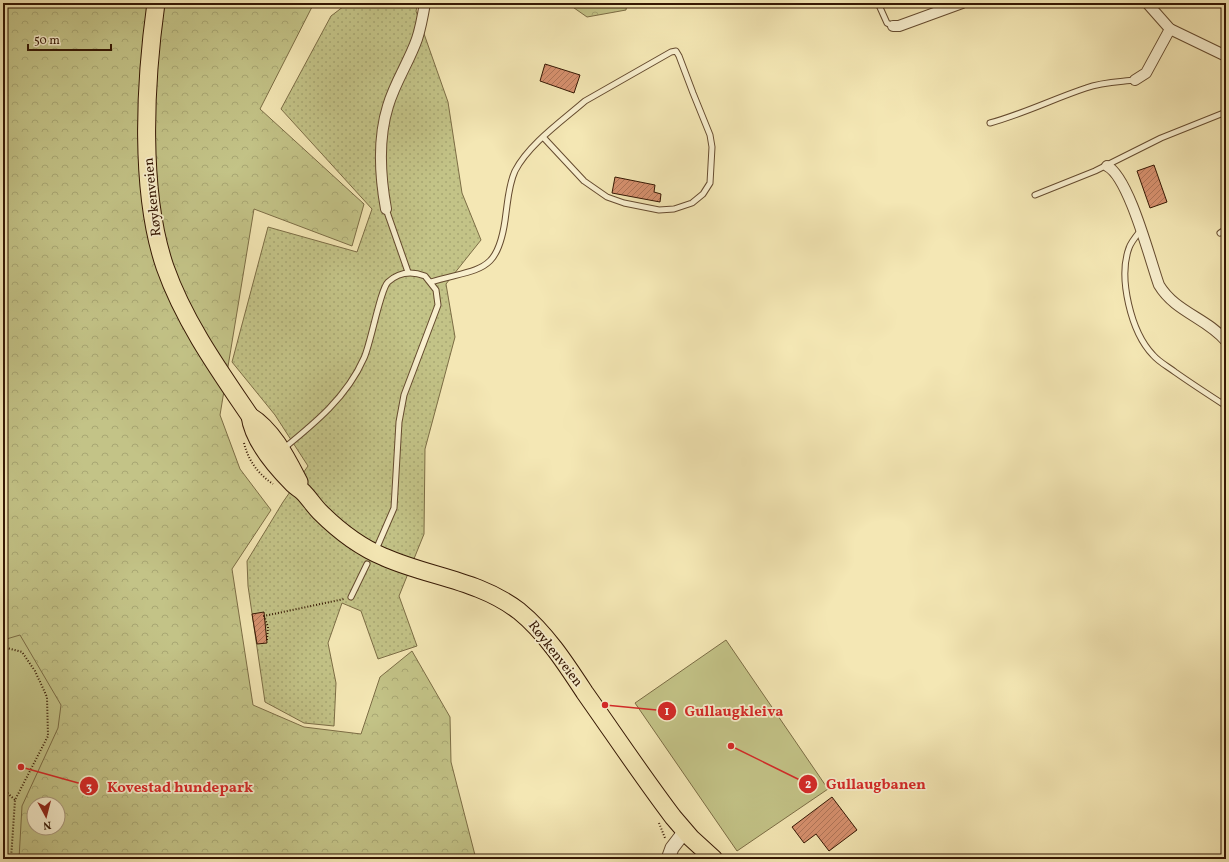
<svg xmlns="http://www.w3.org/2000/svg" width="1229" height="862" viewBox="0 0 1229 862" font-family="Vollkorn,serif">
	<defs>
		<pattern id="grass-dots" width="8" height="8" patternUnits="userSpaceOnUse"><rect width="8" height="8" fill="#c3c387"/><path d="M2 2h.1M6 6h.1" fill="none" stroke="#a8a773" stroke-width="1.8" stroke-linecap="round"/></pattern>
		<pattern id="forest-crowns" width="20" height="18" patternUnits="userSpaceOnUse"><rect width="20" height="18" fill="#c3c387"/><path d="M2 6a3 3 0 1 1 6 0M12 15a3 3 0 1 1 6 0" fill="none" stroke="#a8a773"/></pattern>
		<pattern id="building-hatch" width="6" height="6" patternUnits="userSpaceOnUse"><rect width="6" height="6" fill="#d7916f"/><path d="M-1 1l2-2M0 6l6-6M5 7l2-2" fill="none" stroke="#af7559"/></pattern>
	</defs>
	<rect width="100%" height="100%" fill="#f4e7b4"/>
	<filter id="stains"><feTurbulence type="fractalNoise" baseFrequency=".005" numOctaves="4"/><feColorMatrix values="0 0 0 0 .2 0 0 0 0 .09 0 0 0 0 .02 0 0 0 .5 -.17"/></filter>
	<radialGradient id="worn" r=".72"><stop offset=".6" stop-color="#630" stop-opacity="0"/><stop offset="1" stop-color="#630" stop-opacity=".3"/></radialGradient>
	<!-- grass -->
	<path fill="url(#grass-dots)" stroke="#7c6d45" d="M348,3H418L416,11L448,102L462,193L481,240L446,284L455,337L425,449L424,534L399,596L417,646L378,659L361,611L342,603L328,643L336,683L334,726L304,723L265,702L248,586L247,561L283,502L308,466L275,415L232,362L268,227L357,252L372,209L281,109L331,16Z"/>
	<!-- forest -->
	<g fill="url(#forest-crowns)" stroke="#7c6d45" fill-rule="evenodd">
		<path d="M3,3H314L260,109L364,204L352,246L254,209L220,415L240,469L271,510L232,569L253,705L304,727L361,734L380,677L412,651L450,717L451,762L476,859H3ZM34,804H58V828H34Z"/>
		<path d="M567,3H627L626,10L587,17Z"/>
	</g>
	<!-- park -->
	<g fill="#c3c387" stroke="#7c6d45">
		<path d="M20,635L61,705L58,728L22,806L19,859H3V640Z"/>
		<path d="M726,640L828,789L737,851L635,703Z"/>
	</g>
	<!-- building -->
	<g fill="url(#building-hatch)" stroke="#351703">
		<path d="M545,64L580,75L574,93L540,81Z"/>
		<path d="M1154,165L1167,202L1150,208L1137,171Z"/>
		<path d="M615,177L655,185L654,192L661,194L660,202L612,193Z"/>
		<path d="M264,612L267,643L257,644L252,614Z"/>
		<path d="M832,797L857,830L829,851L816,834L804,843L792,827Z"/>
	</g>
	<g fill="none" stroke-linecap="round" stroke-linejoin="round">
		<defs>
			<g id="service">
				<path d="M878,3L887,23L893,26"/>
				<path d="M990,123C1023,114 1053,99 1086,88C1102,82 1118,82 1135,80"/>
				<path d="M1035,195L1095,171L1161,138L1226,112"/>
				<path d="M386,209L408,272"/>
				<path d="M1141,230C1137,235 1131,242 1129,248C1118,278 1131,332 1153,355C1159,362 1167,366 1175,372C1192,384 1209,395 1226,406"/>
				<path d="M1220,233L1226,229"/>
				<path d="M431,282C481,267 499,275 506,213C508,199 509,184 515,171C529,144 562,121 585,101L671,52L676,51L679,56L693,93L710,135L712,147L710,183L703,194L692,203L674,209L659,210L624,203L607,197L584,181L543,137"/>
				<path d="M283,449C315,423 347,397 364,358C371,343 380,290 388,282C399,272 412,271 425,276L436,290L438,305L404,395L399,422L394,508L378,545"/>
				<path d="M351,597L367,564"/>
			</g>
			<g id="minor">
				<path d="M1147,3L1170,29L1226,56"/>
				<path d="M893,26H899L962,3"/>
				<path d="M1135,80L1146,73L1170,29"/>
				<path d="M1107,166C1129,177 1150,260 1159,285C1175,312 1207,318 1226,341"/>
				<path d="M386,209C380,176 378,138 388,106C395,82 409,62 417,39C421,27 423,15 425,3"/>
			</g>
			<path id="tertiary" d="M668,859L672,848L685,831"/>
			<g id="trunk">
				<path d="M156,3C145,82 139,191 165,267C184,321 218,369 250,416C273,430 287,459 299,482"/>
				<path d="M250,416C253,440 277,468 293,484C296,487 300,489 303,492C309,498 314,506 320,512C339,531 360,547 384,557C429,577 479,580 519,611C546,633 566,664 585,693C614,734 642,776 673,817L691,838L714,859"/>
			</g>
		</defs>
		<!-- service casing -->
		<use href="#service" stroke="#654b2f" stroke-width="7"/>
		<!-- minor casing -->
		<use href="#minor" stroke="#654b2f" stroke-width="12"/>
		<!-- tertiary casing -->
		<use href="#tertiary" stroke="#654b2f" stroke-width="15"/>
		<!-- trunk casing -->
		<use href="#trunk" stroke="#351703" stroke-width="19"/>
		<!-- path -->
		<g stroke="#351703" stroke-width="2" stroke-dasharray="1 2" stroke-linecap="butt">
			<path d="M244,443C248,460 258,474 273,484"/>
			<path d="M267,640L268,627L264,616L344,599"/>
			<path d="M3,647L22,652L35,671L47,697L48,736L15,800L11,859"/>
			<path d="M3,789L15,800"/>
			<path d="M659,823L665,838"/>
			<path d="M680,856L691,859"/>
		</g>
		<!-- service -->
		<use href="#service" stroke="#f8efce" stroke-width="5"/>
		<!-- minor -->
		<use href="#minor" stroke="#f8efce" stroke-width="10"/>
		<!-- tertiary -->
		<use href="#tertiary" stroke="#f8efce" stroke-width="13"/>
		<!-- trunk -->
		<use href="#trunk" stroke="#f4e7b4" stroke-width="17"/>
	</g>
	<g text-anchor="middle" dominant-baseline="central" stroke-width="3.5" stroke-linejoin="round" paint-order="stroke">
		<!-- street labels -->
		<g font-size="14" fill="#351703" stroke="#f8efce">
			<text transform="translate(153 197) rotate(-96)">Røykenveien</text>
			<text transform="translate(555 654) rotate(52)">Røykenveien</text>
		</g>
	</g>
	<!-- callouts -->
	<path fill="none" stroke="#d62828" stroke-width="1.5" d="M605 705L667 711M731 746L808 784M21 767L89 786"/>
	<g fill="#d62828" stroke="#f8efce" stroke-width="1.5">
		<circle cx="605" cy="705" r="4"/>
		<circle cx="731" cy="746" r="4"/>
		<circle cx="21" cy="767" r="4"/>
		<circle cx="667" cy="711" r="10"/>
		<circle cx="808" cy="784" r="10"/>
		<circle cx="89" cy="786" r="10"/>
	</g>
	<g font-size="12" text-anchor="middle" font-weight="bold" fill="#fff">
		<text x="667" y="715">1</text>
		<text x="808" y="788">2</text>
		<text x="89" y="791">3</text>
	</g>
	<g font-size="15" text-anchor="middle" font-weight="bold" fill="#d62828" stroke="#f8efce" stroke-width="3.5" stroke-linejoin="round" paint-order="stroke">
		<text x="734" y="716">Gullaugkleiva</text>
		<text x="876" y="789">Gullaugbanen</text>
		<text x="180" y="792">Kovestad hundepark</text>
	</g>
	<!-- margin -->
	<rect width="1229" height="862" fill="none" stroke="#f4e7b4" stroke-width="16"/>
	<rect x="4" y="4" width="1221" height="854" fill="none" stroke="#351703" stroke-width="2"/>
	<rect x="8" y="8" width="1213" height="846" fill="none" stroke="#351703"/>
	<!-- north arrow -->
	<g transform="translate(46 816) rotate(173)"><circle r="19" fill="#f8efce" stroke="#aa997d"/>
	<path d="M0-3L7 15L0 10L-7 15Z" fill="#8f2418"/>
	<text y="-6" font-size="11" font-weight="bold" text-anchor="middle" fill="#351703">N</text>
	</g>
	<!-- scale -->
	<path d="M28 44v6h83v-6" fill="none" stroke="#351703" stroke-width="2"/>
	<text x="34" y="44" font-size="12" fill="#351703" stroke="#f8efce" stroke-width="3" paint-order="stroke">50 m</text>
	<rect width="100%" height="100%" filter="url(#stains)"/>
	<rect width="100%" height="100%" fill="url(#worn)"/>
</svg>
